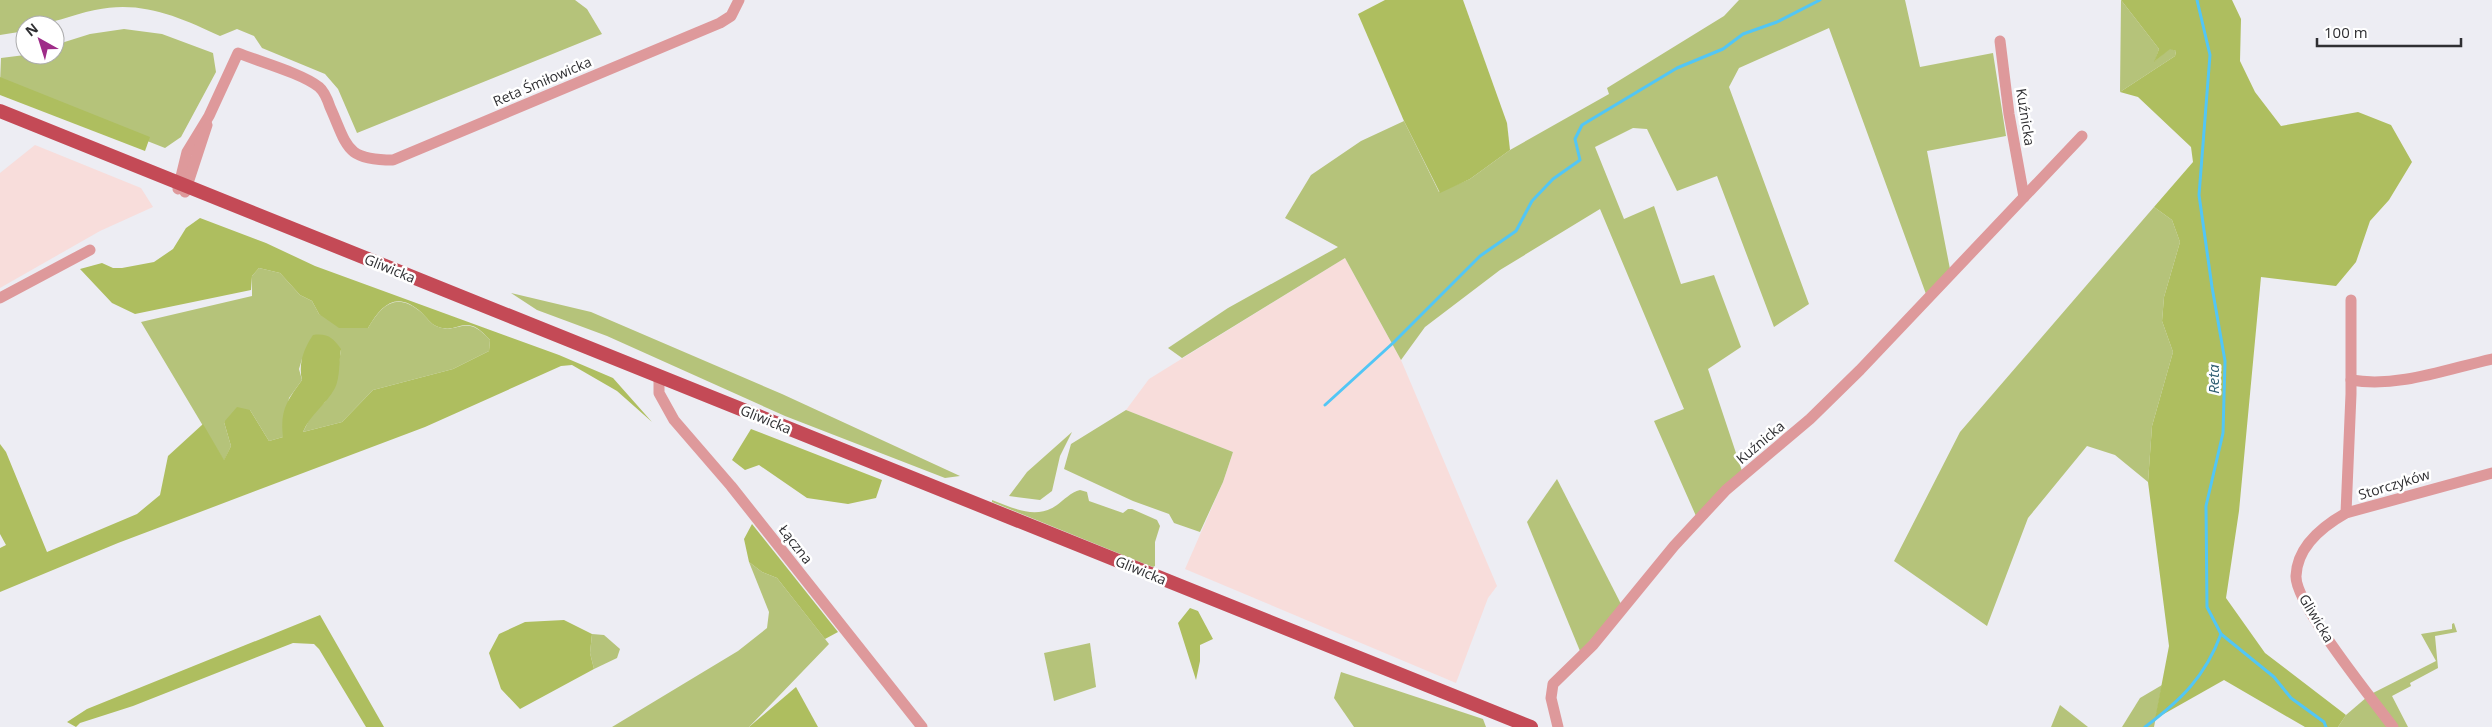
<svg xmlns="http://www.w3.org/2000/svg" width="2492" height="727" viewBox="0 0 2492 727" font-family="'Open Sans',sans-serif">
	<rect width="100%" height="100%" fill="#ededf3"/>
	<!-- commercial -->
	<g fill="#f8dddb">
		<path d="M35,145L141,188L153,207L100,231L0,288V173Z"/>
		<path d="M1345,258L1401,360L1497,586L1488,598L1456,683L1185,569L1223,482L1233,452L1126,410L1149,379Z"/>
	</g>
	<!-- green -->
	<g fill="#b5c37a">
		<path d="M0,0H575L587,9L602,34L357,133L338,89L325,74L262,48L254,36L237,29L220,36C179,17 142,0 95,10C70,15 52,25 25,25V31L0,35Z"/>
		<path d="M1739,0H1905L1920,67L1993,53L2006,136L1927,151L1950,269L1926,294L1829,28L1739,68L1729,87L1809,304L1774,327L1717,176L1677,191L1647,129L1633,128L1595,147L1624,219L1654,206L1681,284L1714,275L1741,347L1708,369L1742,471L1696,516L1654,421L1684,409L1600,209L1500,270L1425,327L1401,360L1345,258L1182,358L1168,348L1228,308L1338,247L1285,218L1311,175L1361,141L1404,121L1439,192L1470,179L1510,150L1609,94L1607,88L1724,16Z"/>
		<path d="M2121,0L2159,49L2155,61L2170,48L2176,51L2175,56L2120,92Z"/>
		<path d="M124,29L162,34L213,53L216,72L181,137L165,148L0,83L1,58L25,55H55V45L90,34Z"/>
		<path d="M2154,207L2172,220L2180,242L2164,297L2162,321L2173,352L2152,426L2148,482L2115,455L2087,446L2028,518L1987,626L1894,561L1960,432Z"/>
		<path d="M259,268L280,273L300,295L312,301L319,314L356,327L368,328C382,304 397,291 422,313C426,317 431,324 436,326C460,336 464,311 490,340L489,351L453,369L373,390L342,422L303,432L312,414L325,402L338,368L341,350L302,359L299,369L302,380L289,398L283,437L269,441L250,410L224,422L231,446L224,461L141,322L252,296V276Z"/>
		<path d="M511,293L591,312L782,394L960,476L945,478L785,416L607,336L537,310Z"/>
		<path d="M1126,410L1233,452L1223,482L1200,532L1174,523L1169,514L1133,501L1064,469L1071,444Z"/>
		<path d="M1072,432L1060,456L1052,491L1040,500L1009,496L1027,472Z"/>
		<path d="M1557,479L1621,604L1603,627L1580,651L1527,522Z"/>
		<path d="M1080,490L1087,492L1089,501L1123,513L1128,509H1132L1157,520L1160,526L1155,542V566L1153,567L1145,564L992,502V500C1013,508 1036,520 1057,505C1064,500 1071,492 1080,490Z"/>
		<path d="M749,562L762,572L777,578L829,644L749,727H612L738,651L767,628L769,612Z"/>
		<path d="M2454,623L2457,632L2435,636L2438,668L2410,683L2411,686L2392,696L2408,727H2395L2371,694L2436,661L2421,634L2452,629V624Z"/>
		<path d="M592,634L604,635L620,649L617,658L594,669L590,653Z"/>
		<path d="M1090,643L1096,687L1054,701L1044,653Z"/>
		<path d="M1341,672L1483,719L1486,727H1354L1334,698Z"/>
		<path d="M2162,685L2154,727H2122L2140,698Z"/>
		<path d="M2367,697L2390,727H2338L2346,715Z"/>
		<path d="M2060,705L2088,727H2051Z"/>
	</g>
	<!-- forest -->
	<g fill="#aebe5f">
		<path d="M1385,0H1463L1507,123L1510,150L1470,179L1440,193L1404,121L1358,14Z"/>
		<path d="M2121,0H2232L2241,19L2240,61L2255,92L2281,126L2358,112L2391,125L2412,162L2389,200L2370,221L2356,262L2336,286L2261,277L2239,511L2226,598L2265,653L2346,715L2338,727H2305L2224,680L2155,719L2169,646L2148,482L2152,426L2173,352L2162,321L2164,297L2180,242L2172,220L2154,207L2193,162L2191,147L2138,97L2120,92L2175,56L2176,51L2170,49L2154,62L2159,49Z"/>
		<path d="M0,77L150,137L145,151L0,95Z"/>
		<path d="M200,218L266,243L315,266L559,355L613,378L652,422L617,391L572,365L561,366L425,427L118,543L0,592V548L6,545L0,534V444L6,452L47,552L137,514L160,495L168,456L203,424L224,460L231,446L224,422L237,407L250,410L269,441L283,437C280,411 286,402 302,380C298,364 304,348 313,335C328,333 333,338 341,349C339,361 340,378 335,388C326,405 310,414 303,432L342,422L373,390L453,369L489,351L490,340C464,310 460,336 436,326C431,324 426,317 422,313C397,290 382,304 368,328H339L319,314L312,301L300,295L280,273L259,268L252,276L251,290L135,314L112,303L80,269L102,263L113,268H122L154,262L173,249L186,228Z"/>
		<path d="M751,429L882,480L876,498L848,504L807,498L759,465L745,470L732,460Z"/>
		<path d="M752,524L838,632L825,639L777,578L762,572L749,562L744,539Z"/>
		<path d="M1190,608L1198,611L1213,639L1200,645V661L1196,680L1178,623Z"/>
		<path d="M320,615L384,727H366L319,649L314,644L293,643L133,706L80,723L76,727L67,722L87,709Z"/>
		<path d="M564,620L592,634L590,653L594,669L520,709L501,689L489,653L499,634L525,622Z"/>
		<path d="M796,687L818,727H749Z"/>
	</g>
	<g fill="none" stroke-linecap="round" stroke-linejoin="round">
		<!-- stream -->
		<g stroke="#52c6f5" stroke-width="3">
			<path d="M1325,405L1393,343L1480,256L1516,231L1532,201L1553,179L1580,160L1575,139L1582,125L1677,68L1723,49L1743,34L1777,22L1820,0"/>
			<path d="M2221,634L2274,677L2291,698L2324,722L2326,727"/>
			<path d="M2145,727C2181,700 2205,677 2221,634L2207,607L2206,506L2223,433L2225,361L2212,287L2199,195L2210,55L2197,0"/>
		</g>
		<!-- minor -->
		<g stroke="#de999b" stroke-width="11">
			<path d="M2000,41L2009,114L2024,197"/>
			<path d="M178,189L187,152L209,116L238,53C260,62 301,73 319,87C325,92 328,101 330,107C348,147 345,160 393,160L720,23L731,16L739,0"/>
			<path d="M185,192L207,125"/>
			<path d="M0,298L90,250"/>
			<path d="M659,377V393L674,420L731,486L922,727"/>
			<path d="M2351,380C2398,388 2447,369 2492,359"/>
			<path d="M2346,513L2351,394V300"/>
			<path d="M1558,727L1551,698L1553,684L1593,645L1674,546L1726,490L1810,419L1860,370L2082,136"/>
			<path d="M2393,727C2373,700 2295,604 2296,576C2297,546 2323,526 2346,513L2492,473"/>
		</g>
		<!-- major -->
		<path stroke="#c44a56" stroke-width="14" d="M0,111L1531,727"/>
	</g>
	<g text-anchor="middle" dominant-baseline="central" stroke-width="5" stroke-linejoin="round" paint-order="stroke">
		<!-- street labels -->
		<g font-size="14" fill="#2f2f32" stroke="#fff">
			<text transform="translate(542 81) rotate(-23)">Reta Śmiłowicka</text>
			<text transform="translate(2026 117) rotate(81)">Kuźnicka</text>
			<text transform="translate(390 268) rotate(22)">Gliwicka</text>
			<text transform="translate(766 419) rotate(22)">Gliwicka</text>
			<text transform="translate(1760 442) rotate(-40)">Kuźnicka</text>
			<text transform="translate(2394 484) rotate(-17)">Storczyków</text>
			<text transform="translate(796 544) rotate(52)">Łączna</text>
			<text transform="translate(1141 570) rotate(22)">Gliwicka</text>
			<text transform="translate(2317 618) rotate(59)">Gliwicka</text>
		</g>
		<!-- water labels -->
		<g font-size="15" font-style="italic" fill="#2f5e72" stroke="#fff">
			<text transform="translate(2213 379) rotate(-90)">Reta</text>
		</g>
	</g>
	<!-- north arrow -->
	<g transform="translate(40 40) rotate(321)"><circle r="24" fill="#ffffff" stroke="#acacad"/>
	<path d="M0-4L9 19L0 12L-9 19Z" fill="#9e2c88"/>
	<text y="-8" font-size="14" font-weight="bold" text-anchor="middle" fill="#2f2f32">N</text>
	</g>
	<!-- scale -->
	<path d="M2317 38v8h144v-8" fill="none" stroke="#2f2f32" stroke-width="2.5"/>
	<text x="2324" y="38" font-size="15" fill="#2f2f32" stroke="#ffffff" stroke-width="4" paint-order="stroke">100 m</text>
</svg>
